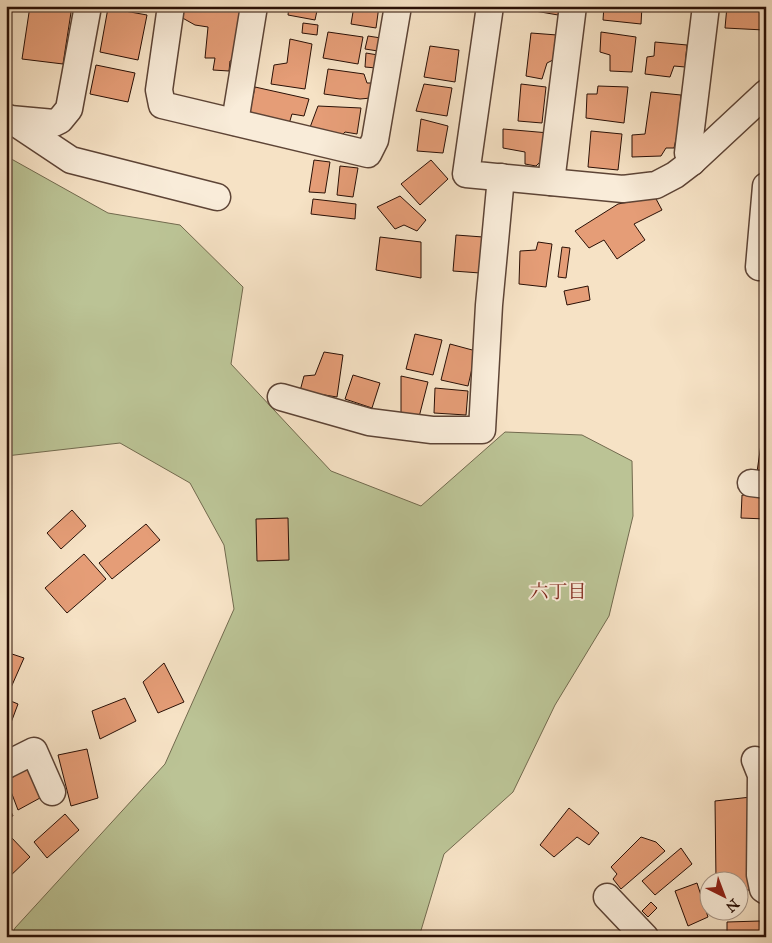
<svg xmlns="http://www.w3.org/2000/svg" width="772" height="943" viewBox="0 0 772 943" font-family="'IM FELL Great Primer','Noto Serif JP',serif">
	<rect width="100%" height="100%" fill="#f6e2c5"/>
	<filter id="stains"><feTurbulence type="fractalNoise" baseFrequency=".004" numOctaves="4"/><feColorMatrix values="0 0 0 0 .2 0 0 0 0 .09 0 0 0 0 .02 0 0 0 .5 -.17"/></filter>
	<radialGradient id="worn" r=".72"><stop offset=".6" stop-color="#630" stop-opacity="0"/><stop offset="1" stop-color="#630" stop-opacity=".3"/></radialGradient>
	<!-- green -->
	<path fill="#bbc395" stroke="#726a4e" d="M6,156L108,213L180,225L243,287L231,364L331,471L421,506L505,432L582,435L632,461L633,516L609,616L555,705L513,792L444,854L419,937H11L15,928L165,764L234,609L224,545L190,483L120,443L6,456Z"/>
	<!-- building -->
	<g fill="#e59d77" stroke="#2a1006">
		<path d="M30,6H72L63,64L22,59Z"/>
		<path d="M182,6L195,8V6H243L233,60L230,61L229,71L213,70L215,58H205L208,27L195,25L179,16Z"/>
		<path d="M289,6H318L315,20L288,15Z"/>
		<path d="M354,6H379L376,28L351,24Z"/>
		<path d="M536,6H560L558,15L535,11Z"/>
		<path d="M604,6H642L641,24L603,20Z"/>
		<path d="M727,6H766L764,30L725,28Z"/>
		<path d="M108,8L147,15L138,60L100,52Z"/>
		<path d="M303,23L318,25L317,35L302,33Z"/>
		<path d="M328,32L363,37L358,64L323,58Z"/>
		<path d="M601,32L636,37L632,72L610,71V55L600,52Z"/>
		<path d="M531,33L557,35L555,59L547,63L542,79L526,76Z"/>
		<path d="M368,36L381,38L378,51L365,49Z"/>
		<path d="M290,39L312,44L305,89L271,84L274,65L287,63Z"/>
		<path d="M655,42L687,45L685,67L674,66L670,77L645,74L647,57L654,56Z"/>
		<path d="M430,46L459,50L455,82L424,77Z"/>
		<path d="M366,53L378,55L376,68L365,67Z"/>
		<path d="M96,65L135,73L128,102L90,94Z"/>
		<path d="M328,69L364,74L367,83H372L371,98L360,99L324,94Z"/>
		<path d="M424,84L452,88L447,116L416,111Z"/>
		<path d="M521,84L546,87L542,123L518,121Z"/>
		<path d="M598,86L628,87L624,123L586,118L587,94H597Z"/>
		<path d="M255,87L309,99L304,116L292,114L289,124L249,115Z"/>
		<path d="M651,92L681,95L678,131L674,148H666L661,156L632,157V135L645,134Z"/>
		<path d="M318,106L361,108L357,134L345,132L339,138L309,130Z"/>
		<path d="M421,119L448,126L443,153L417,151Z"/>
		<path d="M503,129L549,133L545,157L536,166L525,164V152L503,148Z"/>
		<path d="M591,131L622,134L618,170L588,167Z"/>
		<path d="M314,160L330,162L325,193L309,192Z"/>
		<path d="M431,160L448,179L420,205L401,184Z"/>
		<path d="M340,166L358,168L353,197L337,195Z"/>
		<path d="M400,196L426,220L417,231L404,225L395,229L377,207Z"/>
		<path d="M655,197L662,210L634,224L645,240L617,259L604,240L589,248L575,231L618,204Z"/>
		<path d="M313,199L356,204L355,219L311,214Z"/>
		<path d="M456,235L483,237L480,273L453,271Z"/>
		<path d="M380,237L421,242V278L376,270Z"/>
		<path d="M538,242L552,244L546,287L519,284L520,251L536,250Z"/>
		<path d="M562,247L570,248L566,278L558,277Z"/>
		<path d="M588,286L590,300L567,305L564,291Z"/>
		<path d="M415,334L442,340L433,375L406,369Z"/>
		<path d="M450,344L476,351L468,386L441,380Z"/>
		<path d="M324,352L343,355L337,397L300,391L304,376L315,375Z"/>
		<path d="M353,375L380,383L372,408L345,399Z"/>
		<path d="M401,376L428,382L419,417L401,414Z"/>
		<path d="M435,388L468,391L466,415L434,413Z"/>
		<path d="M761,444H766V474L757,472Z"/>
		<path d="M742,495L766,496V519L741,518Z"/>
		<path d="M72,510L86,526L61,549L47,533Z"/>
		<path d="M288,518L289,560L257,561L256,519Z"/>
		<path d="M146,524L160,540L112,579L99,563Z"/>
		<path d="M84,554L106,579L67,613L45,588Z"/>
		<path d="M6,652L24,658L9,692L6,691Z"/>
		<path d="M164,663L184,702L158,713L143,682Z"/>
		<path d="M125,698L136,721L100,739L92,711Z"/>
		<path d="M6,699L18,704L6,736Z"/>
		<path d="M87,749L98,798L71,806L58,755Z"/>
		<path d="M27,768L40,798L18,810L7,781Z"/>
		<path d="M751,797L752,890H740V880H716L715,801Z"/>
		<path d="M6,800L13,816L6,818Z"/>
		<path d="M569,808L599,833L589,845L577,837L554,857L540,845Z"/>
		<path d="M65,814L79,830L47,858L34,842Z"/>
		<path d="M10,836L30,857L6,880V839Z"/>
		<path d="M641,837L656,842L665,851L621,889L613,879L617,874L611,867Z"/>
		<path d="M681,848L692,864L655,895L642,881Z"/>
		<path d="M697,883L708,917L688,926L675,891Z"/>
		<path d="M651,902L657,908L648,917L642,911Z"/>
		<path d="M760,921L761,937H727V922Z"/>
	</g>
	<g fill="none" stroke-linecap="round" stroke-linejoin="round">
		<defs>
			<g id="street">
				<path d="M171,6L159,90L162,105L368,154L375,140L398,6"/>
				<path d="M490,6L466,174L623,189L656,185L675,175L692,162L766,93"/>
				<path d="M8,118L71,160L217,197"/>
				<path d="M10,119L54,123L60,120L69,109L88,6"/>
				<path d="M235,122L254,6"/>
				<path d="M692,162L688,153L706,6"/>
				<path d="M551,182L573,6"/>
				<path d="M766,186L759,267H766"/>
				<path d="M281,397L369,422L432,430H482L489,305L501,177"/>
				<path d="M751,483L766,485"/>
				<path d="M755,760L761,775L760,875L763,889L766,891"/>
				<path d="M6,765L34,751L52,792"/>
				<path d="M607,897L645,937"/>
			</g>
		</defs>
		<!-- street casing -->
		<use href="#street" stroke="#5d4436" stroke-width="29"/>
		<!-- street -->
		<use href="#street" stroke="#f9ecd9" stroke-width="26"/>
	</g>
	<g text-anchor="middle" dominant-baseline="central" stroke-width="4" stroke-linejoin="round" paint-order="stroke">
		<!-- neighbourhood labels -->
		<g font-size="19" fill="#7a1f14" stroke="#f9ecd9">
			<text x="558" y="591">六丁目</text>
		</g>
	</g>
	<!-- margin -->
	<rect width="772" height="943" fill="none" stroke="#f6e2c5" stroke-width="25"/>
	<rect x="8" y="8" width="757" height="928" fill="none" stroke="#2a1006" stroke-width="2.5"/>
	<rect x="12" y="12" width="747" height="918" fill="none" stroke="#2a1006"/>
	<!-- north arrow -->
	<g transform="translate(724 896) rotate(138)"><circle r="24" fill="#f9ecd9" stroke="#a69485"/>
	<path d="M0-4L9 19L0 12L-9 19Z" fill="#8f2418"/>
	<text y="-8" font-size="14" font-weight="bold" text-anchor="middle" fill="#2a1006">N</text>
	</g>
	<rect width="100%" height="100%" filter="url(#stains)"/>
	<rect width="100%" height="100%" fill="url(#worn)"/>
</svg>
